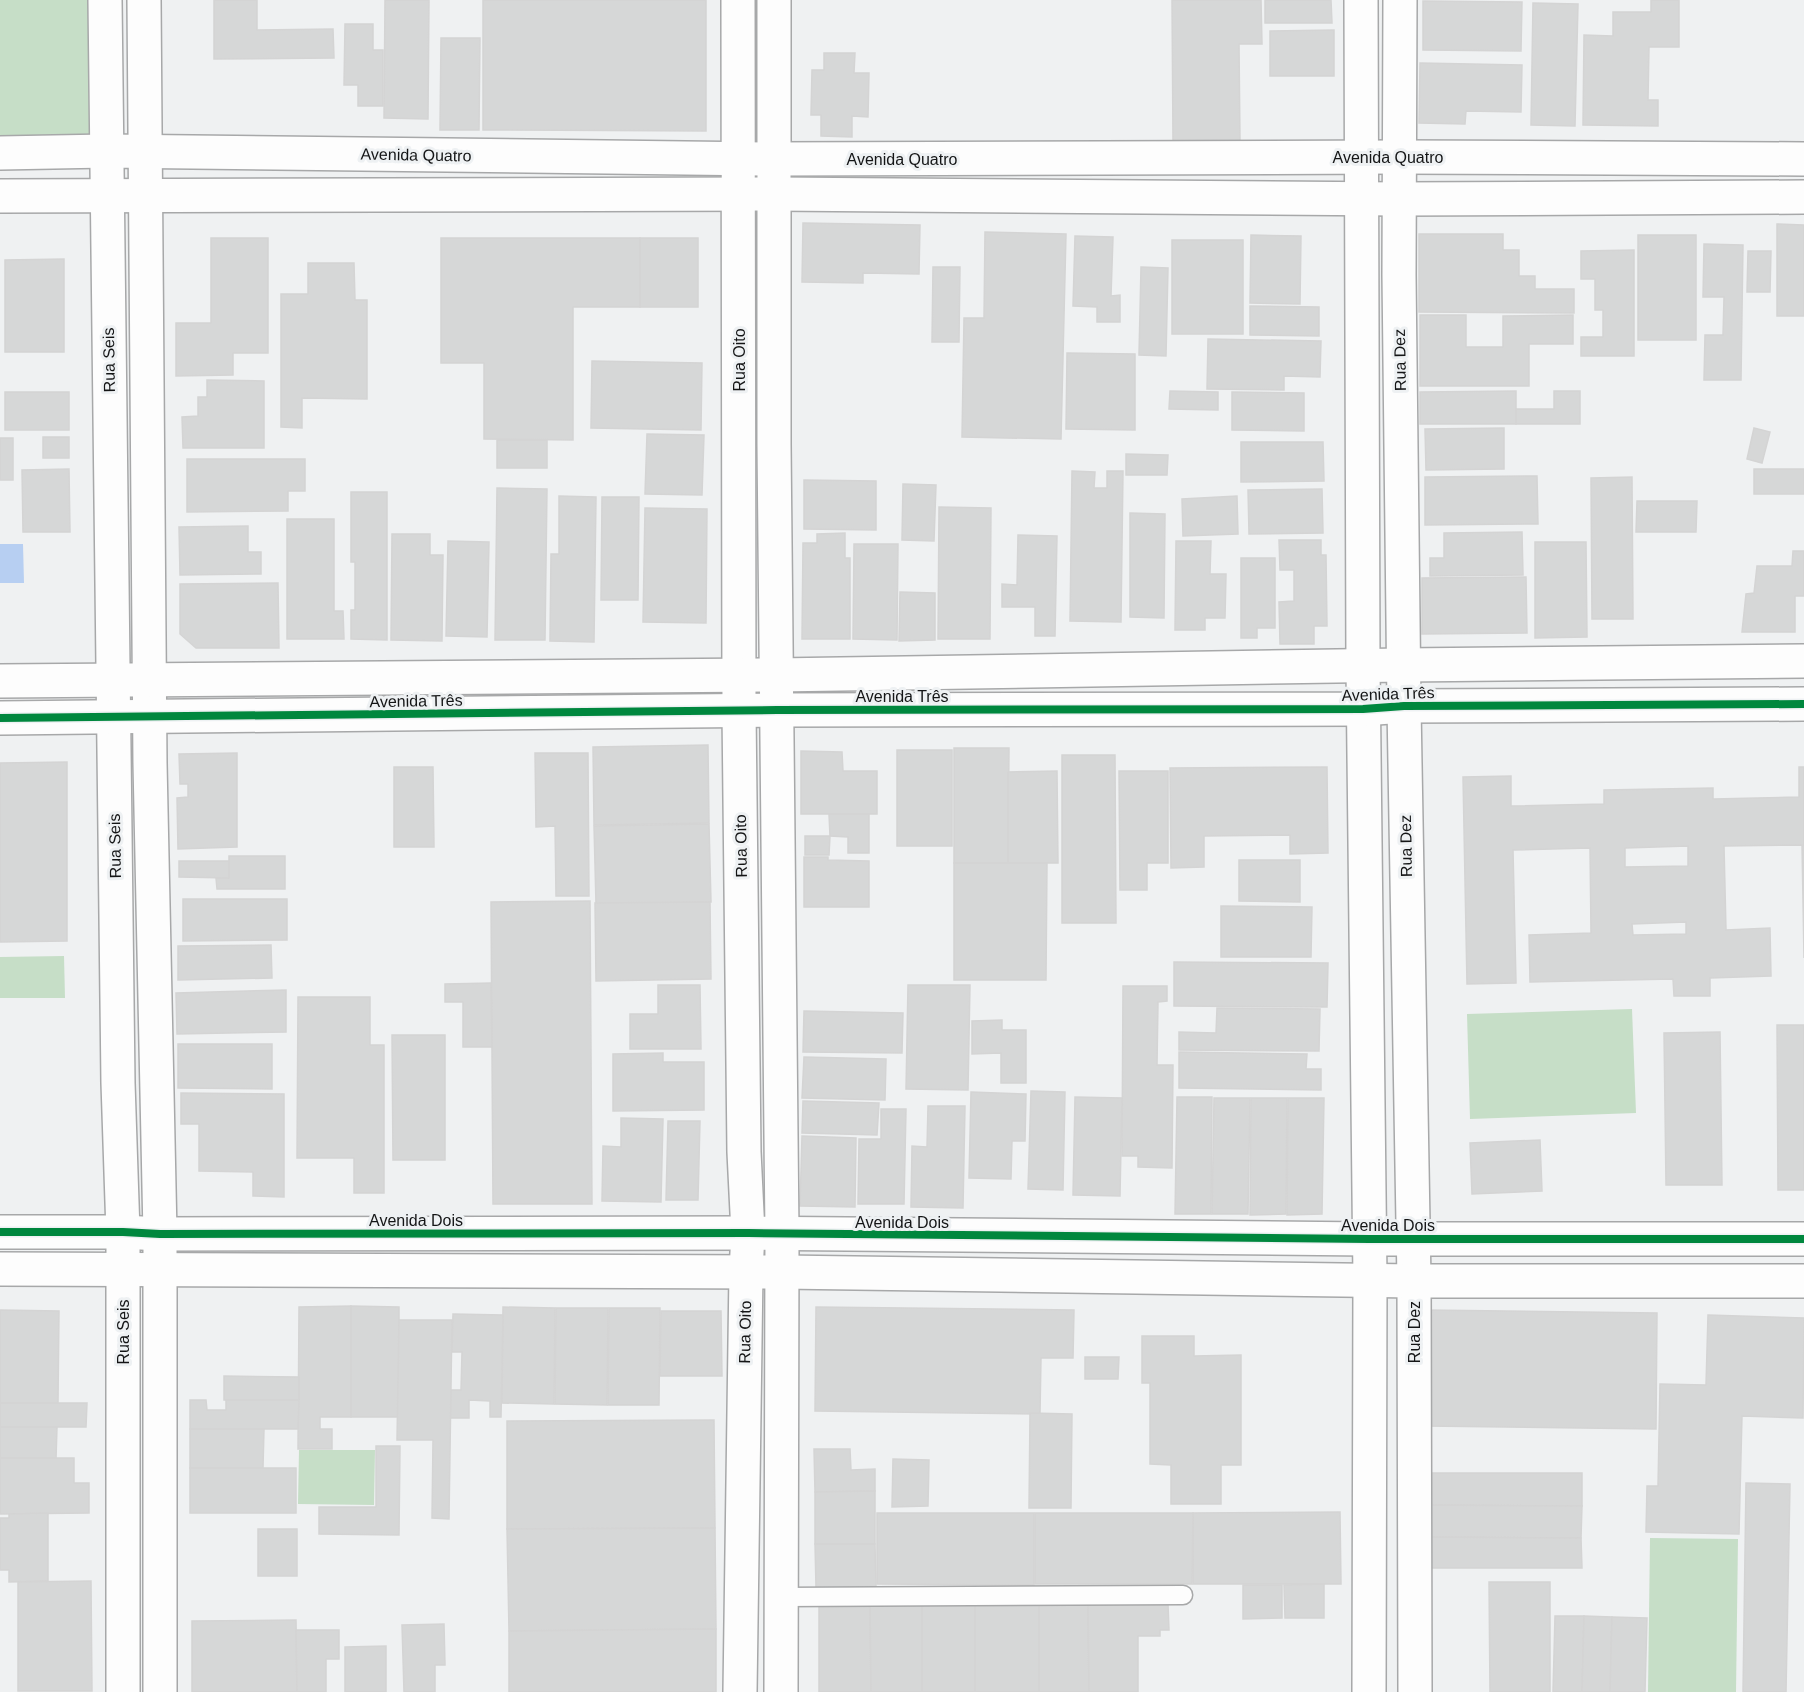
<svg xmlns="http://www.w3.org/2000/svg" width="1804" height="1692" viewBox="0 0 1804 1692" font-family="Helvetica,sans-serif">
	<rect width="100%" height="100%" fill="#eff1f2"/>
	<!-- green -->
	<g fill="#c6dec7">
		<path d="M0,0H105L107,151L0,153Z"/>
		<path d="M64,956L65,998H0V957Z"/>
		<path d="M1632,1009L1636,1113L1470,1119L1467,1014Z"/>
		<path d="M299,1450H375L374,1505L298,1504Z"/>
		<path d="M1650,1538L1738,1539L1736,1692H1648Z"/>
	</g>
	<!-- water -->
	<path fill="#b7cff2" d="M0,544H23L24,583H0Z"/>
	<!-- building -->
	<g fill="#d6d7d7" stroke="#d4d4d4" stroke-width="1.5" fill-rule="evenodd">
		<path d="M214,0H257V30L333,29L334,58L214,59Z"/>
		<path d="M385,0H429L428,119L384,118Z"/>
		<path d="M483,0H706V131L483,130Z"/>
		<path d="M1172,0H1261L1262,44H1239L1240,141L1173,142Z"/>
		<path d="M1265,0H1331L1332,23H1265Z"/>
		<path d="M1651,0H1679V47H1649L1648,100H1658V126L1583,125L1584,35L1613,36V12H1651Z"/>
		<path d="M1423,1L1522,2L1521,51L1423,50Z"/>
		<path d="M1533,3L1578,4L1575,126L1531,125Z"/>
		<path d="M345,24H373V50H383V106H358V85H344Z"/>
		<path d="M1334,30V76H1270V31Z"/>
		<path d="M441,38H480L479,130H440Z"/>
		<path d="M824,53H855L854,73H869L868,117L852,116V137L821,136V115H811L812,70H824Z"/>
		<path d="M1420,63L1522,65L1521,112L1466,111L1465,124L1419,123Z"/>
		<path d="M803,223L920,225L919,274L863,273V283L802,282Z"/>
		<path d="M1777,224L1804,225V316H1777Z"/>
		<path d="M985,232L1066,234L1061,439L962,437L964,318H984Z"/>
		<path d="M1419,234H1503V250H1519V276H1535V289H1574V313L1419,312Z"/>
		<path d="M1251,235L1301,236L1300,304L1250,303Z"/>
		<rect x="1638" y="235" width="58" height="105"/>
		<path d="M1075,236L1113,237L1111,296L1120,295V322H1097V307L1073,306Z"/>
		<path d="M211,238H268V353H233V375L176,376V323H211Z"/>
		<path d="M441,238H640V307H573V440L484,439V363H441Z"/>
		<rect x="640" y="238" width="58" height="69"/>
		<rect x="1172" y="240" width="71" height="94"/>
		<path d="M1704,244L1743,245L1741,380H1704L1705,335H1723L1724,297H1703Z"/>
		<path d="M1634,250V356H1581V337H1603V310H1595V279H1581V251Z"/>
		<path d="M1748,251H1771L1770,292H1747Z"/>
		<path d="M64,259V352H5V260Z"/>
		<path d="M308,263H354L355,300H367V399L302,398V428L281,427V294H308Z"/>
		<path d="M933,267H960L959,342H932Z"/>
		<path d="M1141,267L1168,268L1166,356L1139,355Z"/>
		<path d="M1250,306L1319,307V336L1250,335Z"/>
		<path d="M1420,315H1466V347H1503V316L1573,315V344H1529V386H1420Z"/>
		<path d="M1208,339L1321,341L1320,377L1284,376V390L1207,389Z"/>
		<path d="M1067,353L1135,354V430L1066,429Z"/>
		<path d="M592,361L702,363L701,430L591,428Z"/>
		<path d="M207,380L264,381V448H183L182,417L198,416V397H207Z"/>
		<path d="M1170,391L1218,392V410L1169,409Z"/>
		<path d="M1516,391V424H1420V392Z"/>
		<path d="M1554,391H1580V424H1516V409H1554Z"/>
		<rect x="5" y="392" width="64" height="38"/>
		<path d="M1232,392L1304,393V431L1232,430Z"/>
		<path d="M1504,428V469L1426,470L1425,429Z"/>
		<path d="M1754,428L1770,432L1762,463L1747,459Z"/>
		<path d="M647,434L704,435L702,495L645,494Z"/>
		<rect x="43" y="437" width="26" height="21"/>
		<rect x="0" y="438" width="13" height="42"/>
		<rect x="497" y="440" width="50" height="28"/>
		<path d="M1241,442H1323L1324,481L1241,482Z"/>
		<path d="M1126,454L1168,455L1167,475H1126Z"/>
		<path d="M187,459H305V491H288V511L187,512Z"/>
		<path d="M69,469L70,532H23L22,470Z"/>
		<rect x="1754" y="469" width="50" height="25"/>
		<path d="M1072,471L1095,472L1094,488H1107V471H1123L1121,622L1070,621Z"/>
		<path d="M1537,476L1538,524L1425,525V477Z"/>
		<path d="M1632,477L1633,619H1592L1591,478Z"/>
		<path d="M804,480L876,481V530L804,529Z"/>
		<path d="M903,484L936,485L934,541L902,540Z"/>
		<path d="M497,488L547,489L545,640H495Z"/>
		<path d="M1322,489L1323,533L1249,534L1248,490Z"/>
		<path d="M351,492H387V640L351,639V610H355V562H351Z"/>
		<path d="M559,496L596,497L594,642L550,641L551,554H559Z"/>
		<path d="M1237,496L1238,534L1183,536L1182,499Z"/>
		<path d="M602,497H639L638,600H601Z"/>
		<path d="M1637,501H1697L1696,532H1636Z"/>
		<path d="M939,507L991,508L990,639H938Z"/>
		<path d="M645,508L707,509L706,623L643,622Z"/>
		<path d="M1130,513L1165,514L1164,618L1130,617Z"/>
		<path d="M287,519H334V611H343L344,639H287Z"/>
		<path d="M248,526V552H261V574L180,575L179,527Z"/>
		<path d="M1522,532L1523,575L1430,576V558H1444V533Z"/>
		<path d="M845,533V558H850V639H802L803,543H817V534Z"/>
		<path d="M392,534H430V555H443L442,641L391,640Z"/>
		<path d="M1018,535L1057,536L1055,636H1035V607H1002V584L1017,585Z"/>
		<path d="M1279,540H1321V555H1326L1327,626H1314V644H1280L1279,602L1294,601V570H1280Z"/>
		<path d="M448,541L489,542L487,637L446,636Z"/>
		<path d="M1176,541H1211L1210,574H1226L1225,618H1205V630H1175Z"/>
		<path d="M1535,542H1586L1587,637L1535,638Z"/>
		<path d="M854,544H898L897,640L853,639Z"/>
		<path d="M1793,551H1804V596H1795V632H1742L1746,594L1754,593L1757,566H1792Z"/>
		<path d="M1241,558H1275V628H1257V638H1241Z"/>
		<path d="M1526,577L1527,633L1422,634V578Z"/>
		<path d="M278,583L279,648H196L180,634V584Z"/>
		<path d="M900,592L935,593V640L899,641Z"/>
		<path d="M708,745L709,823L594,825L593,747Z"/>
		<path d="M954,748H1009L1008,863H954Z"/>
		<rect x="897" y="750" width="55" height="96"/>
		<path d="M801,751L842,752L843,771H877V814H801Z"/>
		<path d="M237,753V847L178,849L177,798L188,797V784H180L179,754Z"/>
		<path d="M535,753H588L589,896H556L555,826L536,827Z"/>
		<path d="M1062,755H1115L1116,923H1062Z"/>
		<path d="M67,762V941L0,942V763Z"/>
		<path d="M394,767H433L434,847H394Z"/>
		<path d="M1327,767L1328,853L1290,854V835L1204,836V867L1171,868L1170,768Z"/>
		<path d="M1799,767H1804V958L1802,845L1724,846L1726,930L1770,928L1771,976L1710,978V996H1674L1673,979L1530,982L1529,935L1591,933L1590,848L1513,850L1516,983L1467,984L1463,777L1511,776V806L1604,804V790L1713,788V799L1799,797ZM1688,846V866L1625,867V848ZM1686,922V934L1633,935L1632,924Z"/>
		<path d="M1057,771L1058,863H1008V772Z"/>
		<path d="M1119,771H1168V863H1147V890H1120Z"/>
		<path d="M829,814H869V853H848V837L830,836Z"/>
		<path d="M709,824L711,902L596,904L594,826Z"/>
		<path d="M805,836H830L829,855H805Z"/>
		<path d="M229,856H285V889H217L216,878H229Z"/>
		<path d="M804,857H828V860L869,861V907H804Z"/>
		<path d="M1239,860H1300V902L1239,901Z"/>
		<path d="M179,861H229V878L179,877Z"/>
		<path d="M954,863H1047L1046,980H954Z"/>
		<path d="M183,899H287V940L183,941Z"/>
		<path d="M590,901L592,1204H493L491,902Z"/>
		<path d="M710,902L711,979L596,981L595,903Z"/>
		<path d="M1221,906L1312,907L1311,957H1221Z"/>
		<path d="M271,945L272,978L178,980V946Z"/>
		<path d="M1174,962L1328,963L1327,1007L1174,1006Z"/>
		<path d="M491,983L492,1047H463V1002H445V984Z"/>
		<path d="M658,985H700L701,1049H630V1014H658Z"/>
		<path d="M908,985H970L968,1090L906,1089Z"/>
		<path d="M1123,986H1167V1001L1158,1002L1157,1065H1173L1172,1168L1138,1167V1156H1122Z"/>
		<path d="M286,990V1032L177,1034L176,993Z"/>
		<path d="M298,997H370V1045H384V1193H354V1158H297Z"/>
		<path d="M1217,1008L1320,1009L1319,1051L1179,1050V1032L1216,1033Z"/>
		<path d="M804,1011L903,1013L902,1053L803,1052Z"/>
		<path d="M1002,1020V1030H1026V1083H1001V1053L972,1054V1021Z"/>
		<path d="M1777,1025H1804V1190H1778Z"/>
		<path d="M1720,1032L1722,1185H1666L1664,1033Z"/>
		<path d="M392,1035H445V1160H393Z"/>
		<path d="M178,1044H272V1089L178,1088Z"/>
		<path d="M1179,1052L1307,1054L1306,1069H1321V1090L1179,1088Z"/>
		<path d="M663,1053V1062H704V1110L613,1111V1054Z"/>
		<path d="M804,1057L886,1059L885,1100L802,1098Z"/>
		<path d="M1031,1091L1065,1092L1063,1190L1028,1189Z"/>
		<path d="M971,1092L1026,1094L1025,1141H1012L1011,1179L969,1178Z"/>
		<path d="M181,1093L284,1094V1197L253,1196V1172L199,1171V1124H181Z"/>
		<path d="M1075,1097L1122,1098L1120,1196L1073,1195Z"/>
		<path d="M1177,1097H1212L1211,1214H1175Z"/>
		<path d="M1214,1098H1250L1248,1214H1212Z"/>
		<path d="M1251,1098H1287L1286,1214L1250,1215Z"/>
		<path d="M1288,1098H1324L1322,1214L1287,1215Z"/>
		<path d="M803,1101L879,1103L877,1135L802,1133Z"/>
		<path d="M928,1106H965L963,1208L911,1207L912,1146L927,1147Z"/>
		<path d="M881,1109H906L904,1204H858L859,1139H881Z"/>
		<path d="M621,1118L663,1119L661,1202L602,1201L603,1146L621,1147Z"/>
		<path d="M668,1121H700L698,1200H666Z"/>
		<path d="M802,1136L856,1138L855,1207L800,1206Z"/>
		<path d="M1540,1140L1542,1191L1472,1194L1470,1143Z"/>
		<path d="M351,1306L399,1307V1417H351Z"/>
		<path d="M351,1306V1417H320V1429H332V1449H298L299,1307Z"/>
		<path d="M503,1307L555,1308L554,1404L502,1403Z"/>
		<path d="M816,1307L1074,1310L1073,1358H1041L1040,1414L815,1411Z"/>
		<path d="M556,1308H608L607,1405L555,1404Z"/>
		<path d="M609,1308H660L659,1405H608Z"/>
		<path d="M0,1310L59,1311L58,1403H0Z"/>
		<path d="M1426,1310L1657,1313L1656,1429L1425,1426Z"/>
		<path d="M661,1311H721L722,1376H660Z"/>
		<path d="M453,1314L503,1315L501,1417H490V1401L469,1400V1418H450L451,1390H461L462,1352H452Z"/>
		<path d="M1708,1315L1804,1318L1803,1418L1742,1416L1739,1534L1646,1532L1647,1486H1658L1660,1384L1706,1385Z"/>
		<path d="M399,1320H452L449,1519L432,1518L433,1440H397Z"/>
		<path d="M1142,1336H1194V1356L1241,1355V1465H1221V1504H1171V1465L1150,1464V1383H1142Z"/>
		<path d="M1085,1357H1119L1118,1379H1085Z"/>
		<path d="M224,1376L299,1377V1400H224Z"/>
		<path d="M190,1400H206L207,1410H226V1400H299L298,1429H190Z"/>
		<path d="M0,1403H87L86,1427H0Z"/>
		<path d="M1030,1413L1072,1414L1071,1508H1029Z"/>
		<path d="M714,1420L715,1528L507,1529V1421Z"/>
		<path d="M0,1427H57L56,1459H0Z"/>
		<path d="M190,1429H264L263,1468H190Z"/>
		<path d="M376,1446H400L399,1535L319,1534V1507H376Z"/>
		<path d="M814,1449H850L851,1470L875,1469V1491L815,1492Z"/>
		<path d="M0,1458H74V1483H89V1513L0,1514Z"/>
		<path d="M893,1459L929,1460L928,1506L892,1507Z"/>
		<rect x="190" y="1468" width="106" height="45"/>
		<path d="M1424,1473H1582V1506L1424,1505Z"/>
		<path d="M1746,1483L1790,1484L1786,1692H1743Z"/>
		<path d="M875,1491V1544H815V1492Z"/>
		<path d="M1424,1505L1582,1506L1581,1538L1425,1537Z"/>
		<path d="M1340,1512L1341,1584H1193V1513Z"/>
		<path d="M48,1513V1581L9,1582V1570H0V1518H9V1514Z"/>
		<path d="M877,1513H1034V1585L877,1584Z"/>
		<path d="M1035,1513H1193L1192,1584H1035Z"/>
		<path d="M715,1528L716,1629L509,1631L507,1529Z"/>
		<rect x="258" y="1529" width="39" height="47"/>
		<path d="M1425,1537L1581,1538L1582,1568H1425Z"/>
		<path d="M815,1544H875L876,1587L816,1588Z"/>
		<path d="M91,1581L92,1691H18V1582Z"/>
		<path d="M1489,1582H1550V1692H1490Z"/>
		<path d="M1324,1584V1618H1285L1284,1585Z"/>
		<path d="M1243,1585H1282V1618L1243,1619Z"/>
		<path d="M870,1604L871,1692H819V1605Z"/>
		<path d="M870,1604L922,1605V1692H871Z"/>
		<path d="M975,1604V1692H922V1605Z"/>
		<path d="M975,1604L1040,1605L1039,1692H975Z"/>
		<path d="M1088,1604L1089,1692H1039V1605Z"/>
		<path d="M1088,1604H1168L1169,1630H1160V1636H1138V1692H1089Z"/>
		<path d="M1555,1616H1584L1582,1692H1553Z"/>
		<path d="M1584,1616L1612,1617L1610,1692H1582Z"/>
		<path d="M1612,1617L1647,1618L1645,1692H1610Z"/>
		<path d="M296,1620L297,1692H192V1621Z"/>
		<path d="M444,1624L445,1665H435V1692H404L402,1625Z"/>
		<path d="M716,1629V1692H509V1631Z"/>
		<path d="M296,1630H339V1659H326V1692H297Z"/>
		<path d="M386,1646V1692H345V1647Z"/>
	</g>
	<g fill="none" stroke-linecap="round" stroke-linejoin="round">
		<defs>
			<path id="lane" d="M782,1597L1183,1595"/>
			<g id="street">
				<path d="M105,0L118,1083L123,1232V1692"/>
				<path d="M144,0L150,763L160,1234V1692"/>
				<path d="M738,0L739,711L744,1152L748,1233L746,1272L740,1692"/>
				<path d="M774,0V444L782,1234L781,1692"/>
				<path d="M1361,0L1363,667L1370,1280L1369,1692"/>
				<path d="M1400,0L1399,275L1404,706L1414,1281L1415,1692"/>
				<path d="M0,681L776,675L1403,665L1804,661"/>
				<path d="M0,718L777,710L1363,709L1404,706L1804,704"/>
				<path d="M0,1232H123L160,1234L748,1233L1369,1239H1804"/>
				<path d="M0,1269L782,1272L1414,1281H1804"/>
			</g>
			<g id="secondary">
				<path d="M0,153L107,151L774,159L1400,157L1804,159"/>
				<path d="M0,196L774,194L1400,199L1804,197"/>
			</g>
		</defs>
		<!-- lane casing -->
		<use href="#lane" stroke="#a7a8a9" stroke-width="21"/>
		<!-- street casing -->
		<use href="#street" stroke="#a7a8a9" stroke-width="36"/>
		<!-- secondary casing -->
		<use href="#secondary" stroke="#a7a8a9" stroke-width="36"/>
		<!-- lane -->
		<use href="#lane" stroke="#fdfdfd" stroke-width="18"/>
		<!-- street -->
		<use href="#street" stroke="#fdfdfd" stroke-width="33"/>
		<!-- secondary -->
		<use href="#secondary" stroke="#fdfdfd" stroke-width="33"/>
		<defs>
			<g id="cycleway">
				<path d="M0,718L777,710L1363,709L1404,706L1804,704"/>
				<path d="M0,1232H123L160,1234L748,1233L1369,1239H1804"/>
			</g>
		</defs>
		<!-- cycleway casing -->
		<use href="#cycleway" stroke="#eef1f3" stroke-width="11"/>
		<!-- cycleway -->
		<use href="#cycleway" stroke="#00873e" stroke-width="8"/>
	</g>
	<g text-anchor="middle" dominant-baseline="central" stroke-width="6" stroke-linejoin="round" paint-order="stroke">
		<!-- street labels -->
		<g font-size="16" fill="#141516" stroke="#eef1f3">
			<text transform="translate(416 155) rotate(1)">Avenida Quatro</text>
			<text x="1388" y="157">Avenida Quatro</text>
			<text x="902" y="159">Avenida Quatro</text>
			<text transform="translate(109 360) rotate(-91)">Rua Seis</text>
			<text transform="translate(739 360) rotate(-90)">Rua Oito</text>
			<text transform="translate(1400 360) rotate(-91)">Rua Dez</text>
			<text transform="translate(1388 694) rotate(-2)">Avenida Três</text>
			<text x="902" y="696">Avenida Três</text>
			<text transform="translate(416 701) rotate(-1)">Avenida Três</text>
			<text transform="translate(115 846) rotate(-91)">Rua Seis</text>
			<text transform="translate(741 846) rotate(-91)">Rua Oito</text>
			<text transform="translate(1406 846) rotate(-91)">Rua Dez</text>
			<text x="416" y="1220">Avenida Dois</text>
			<text x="902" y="1222">Avenida Dois</text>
			<text x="1388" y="1225">Avenida Dois</text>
			<text transform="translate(123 1332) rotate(-90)">Rua Seis</text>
			<text transform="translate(745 1332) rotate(-89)">Rua Oito</text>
			<text transform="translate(1414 1332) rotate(-90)">Rua Dez</text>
		</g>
	</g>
</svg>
